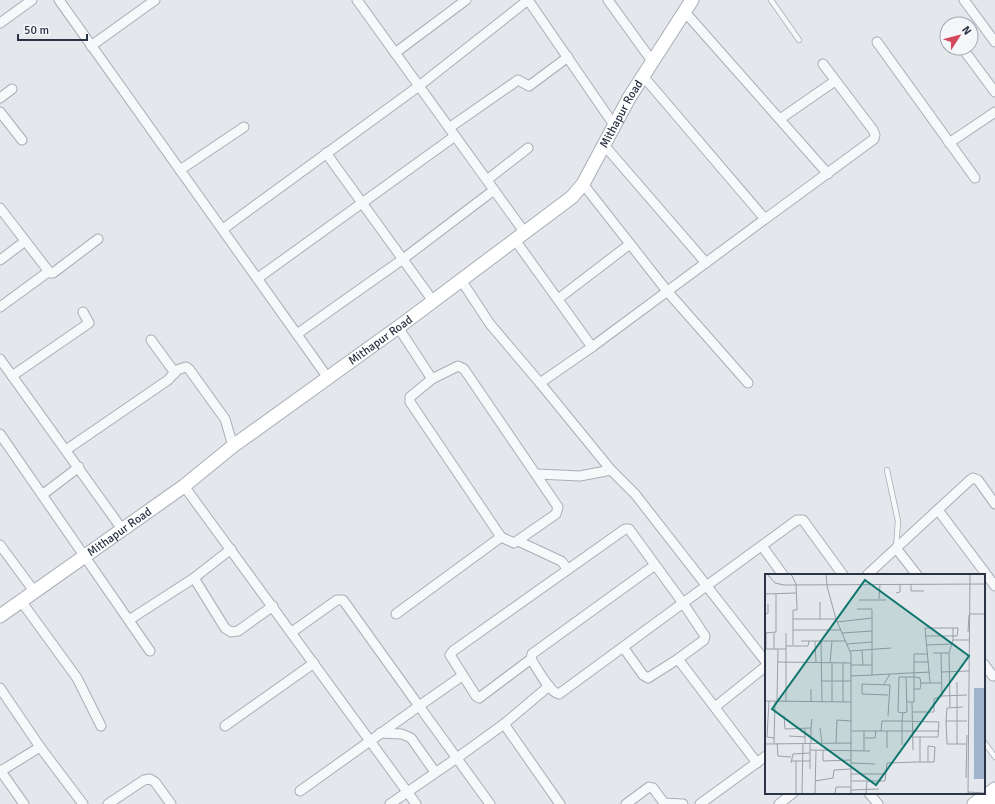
<svg xmlns="http://www.w3.org/2000/svg" width="995" height="804" viewBox="0 0 995 804" font-family="Signika,sans-serif">
	<rect width="100%" height="100%" fill="#e4e7ec"/>
	<g fill="none" stroke-linecap="round" stroke-linejoin="round">
		<defs>
			<g id="lane">
				<path d="M771,0L799,40"/>
				<path d="M887,470L898,521L896,548"/>
				<path d="M984,742L995,757"/>
			</g>
			<g id="street">
				<path d="M59,0L328,378"/>
				<path d="M357,0L525,233"/>
				<path d="M528,0L614,125"/>
				<path d="M608,0L652,61"/>
				<path d="M964,0L995,42"/>
				<path d="M684,11L828,174"/>
				<path d="M0,23L32,0"/>
				<path d="M877,42L975,178"/>
				<path d="M91,46L155,0"/>
				<path d="M395,53L466,0"/>
				<path d="M966,53L995,92"/>
				<path d="M643,76L765,219L874,139L875,135L873,130L823,64"/>
				<path d="M0,98L12,89"/>
				<path d="M0,112L22,140"/>
				<path d="M780,119L835,81"/>
				<path d="M449,128L518,80L529,86L568,57"/>
				<path d="M949,143L995,112"/>
				<path d="M604,145L706,263"/>
				<path d="M326,153L433,301"/>
				<path d="M180,170L244,127"/>
				<path d="M487,180L528,148"/>
				<path d="M583,184L667,291L748,383"/>
				<path d="M0,208L50,273H53L98,239"/>
				<path d="M223,229L419,86L528,0"/>
				<path d="M515,240L592,347"/>
				<path d="M0,260L24,242"/>
				<path d="M258,278L455,136"/>
				<path d="M461,280L490,324L540,383"/>
				<path d="M558,299L630,244"/>
				<path d="M0,307L48,272"/>
				<path d="M398,327L432,379"/>
				<path d="M297,334L403,259L494,190"/>
				<path d="M151,340L175,373"/>
				<path d="M0,359L122,529"/>
				<path d="M458,366L464,369L558,507L556,514L514,543L501,537L410,402V397L432,379Z"/>
				<path d="M12,376L89,323L83,312"/>
				<path d="M0,434L150,651"/>
				<path d="M66,450L168,380L177,370L186,367L189,369L225,419L233,446"/>
				<path d="M611,470L540,383L592,347L765,219"/>
				<path d="M537,474L580,476L611,470L635,494L766,662"/>
				<path d="M184,486L416,804"/>
				<path d="M42,495L79,467"/>
				<path d="M938,510L995,586"/>
				<path d="M518,541L561,561L568,569"/>
				<path d="M0,545L34,591"/>
				<path d="M762,546L783,575"/>
				<path d="M896,548L917,575"/>
				<path d="M867,575L970,480L973,478L978,480L995,504"/>
				<path d="M194,578L225,628L231,632L238,631L273,606"/>
				<path d="M21,601L77,678L101,726"/>
				<path d="M396,614L501,537"/>
				<path d="M129,620L194,578L231,549"/>
				<path d="M292,632L337,600H343L419,706L300,791"/>
				<path d="M623,647L643,675L648,678L678,659L704,640L705,636L683,603L797,520H803L843,575"/>
				<path d="M531,659C537,668 549,692 559,694L683,603L629,529H625L453,651L450,655L476,696L479,698L531,659L532,654L655,565"/>
				<path d="M678,659L757,763"/>
				<path d="M984,664L993,676"/>
				<path d="M462,676L419,706L490,804"/>
				<path d="M0,688L40,747L83,804"/>
				<path d="M715,707L766,666"/>
				<path d="M504,724L560,804"/>
				<path d="M225,726L314,663"/>
				<path d="M380,733L402,734L411,738L435,772"/>
				<path d="M0,770L24,804"/>
				<path d="M1,771L40,747"/>
				<path d="M869,793L878,804"/>
				<path d="M108,804L144,780L150,779L155,782L171,804"/>
				<path d="M390,804L457,758L504,724L549,686"/>
				<path d="M626,804L649,787L653,788L664,803L683,804"/>
				<path d="M700,804L766,756"/>
				<path d="M779,804L793,793"/>
			</g>
			<g id="secondary">
				<path id="s1" d="M0,616L184,486L233,446L404,323L572,197L583,184L629,98L692,0"/>
				<path d="M974,804L995,789"/>
				<path d="M990,804L995,800"/>
			</g>
		</defs>
		<!-- lane casing -->
		<use href="#lane" stroke="#a9aeb7" stroke-width="6"/>
		<!-- street casing -->
		<use href="#street" stroke="#a9aeb7" stroke-width="11"/>
		<!-- secondary casing -->
		<use href="#secondary" stroke="#a9aeb7" stroke-width="15"/>
		<!-- lane -->
		<use href="#lane" stroke="#f7f8fa" stroke-width="4.5"/>
		<!-- street -->
		<use href="#street" stroke="#f7f8fa" stroke-width="9"/>
		<!-- secondary -->
		<use href="#secondary" stroke="#fff" stroke-width="13"/>
	</g>
	<g text-anchor="middle" dominant-baseline="central" stroke-width="4" stroke-linejoin="round" paint-order="stroke">
		<!-- street labels -->
		<g font-size="12" fill="#2b3445" stroke="#f4f6f9">
			<text stroke="none"><textPath href="#s1" startOffset="806">Mithapur Road</textPath></text>
			<text stroke="none"><textPath href="#s1" startOffset="470">Mithapur Road</textPath></text>
			<text stroke="none"><textPath href="#s1" startOffset="146">Mithapur Road</textPath></text>
		</g>
	</g>
	<!-- overview -->
	<g transform="translate(765 574)">
		<rect width="220" height="220" fill="#e4e7ec"/>
		<path d="M209,114H220V205H209Z" fill="#9fb4cc"/>
		<path fill="none" stroke="#9a9fa9" stroke-width="1" d="M2,0L10,9L19,11L220,10M26,0L31,10L32,33V36H28V71M61,0L62,12L71,45L86,80V220M146,10V17H159M220,10V45M131,19L135,18V10M0,20L31,19M114,25L115,10M94,26H121M0,40L3,39V30M204,40H220M28,45H71M55,45V28M72,48L107,44M188,54V66H204M28,56H76M107,57V101L125,100M203,58L204,41M0,59L11,58V20M1,59V75H21M9,59V75M77,59L107,57V35H92M161,62H192L193,54H160L165,109M36,67H81M50,67L51,89M56,67L57,128M82,70L107,68M162,71L187,70M21,72H43L44,67M97,76L98,91M85,77L126,74M168,79H184M176,79L177,122M13,88L86,89M149,88H164M65,89L67,67M78,89V128M86,91H107M177,98L204,97M86,102L107,101M57,107H86M192,108V170M156,109H176M119,110L125,100L165,98M149,115H155L156,109L155,104L149,103V80H163M0,127L86,128M4,127L2,163L9,164M12,127L13,75M21,128V59M46,128V115M67,128V89M147,129L148,176M185,133L184,79L188,66M148,138H169V125L177,122L202,121M138,139L133,138L134,103H149V128H142M138,139L137,147L174,148L173,163H147M138,139L142,138L141,103M19,142L20,155L46,154L47,145M123,142L125,111L97,110V120L123,121M181,147L182,134L198,133M55,154L57,169M87,157H174M116,157L117,147H137V171M24,162L40,163M155,163V188M100,164H110L111,157M9,169L10,127M12,169L13,182L26,183M40,169V155M45,169V195M46,169V154M71,169L72,146L86,147M0,170L87,169M201,170H182L181,147H202M122,174V157M45,176L105,177M58,176V187L86,186M99,177V157M26,187H45M26,189L28,180L45,179M86,189L110,190M86,200H121M201,204L202,161M50,207L68,204L69,196L86,195M86,207H120L122,189L152,188H169L170,173L163,172V188M86,216L114,215M203,218L220,219M31,220V187M37,220L38,169M50,220L51,176M70,220L71,213H86M101,220L102,207M203,220L205,0"/>
		<path fill="#0f766e" fill-opacity="0.15" stroke="#0f766e" stroke-width="2" d="M100,6L204,82L111,211L7,135Z"/>
		<rect width="220" height="220" fill="none" stroke="#2b3445" stroke-width="2"/>
	</g>
	<!-- north arrow -->
	<g transform="translate(959 36) rotate(54)"><circle r="19" fill="#f4f6f9" stroke="#a4a8b1"/>
	<path d="M0-3L7 15L0 10L-7 15Z" fill="#d1495b"/>
	<text y="-6" font-size="11" font-weight="bold" text-anchor="middle" fill="#2b3445">N</text>
	</g>
	<!-- scale -->
	<path d="M18 34v6h69v-6" fill="none" stroke="#2b3445" stroke-width="2"/>
	<text x="24" y="34" font-size="12" fill="#2b3445" stroke="#f4f6f9" stroke-width="3" paint-order="stroke">50 m</text>
</svg>
